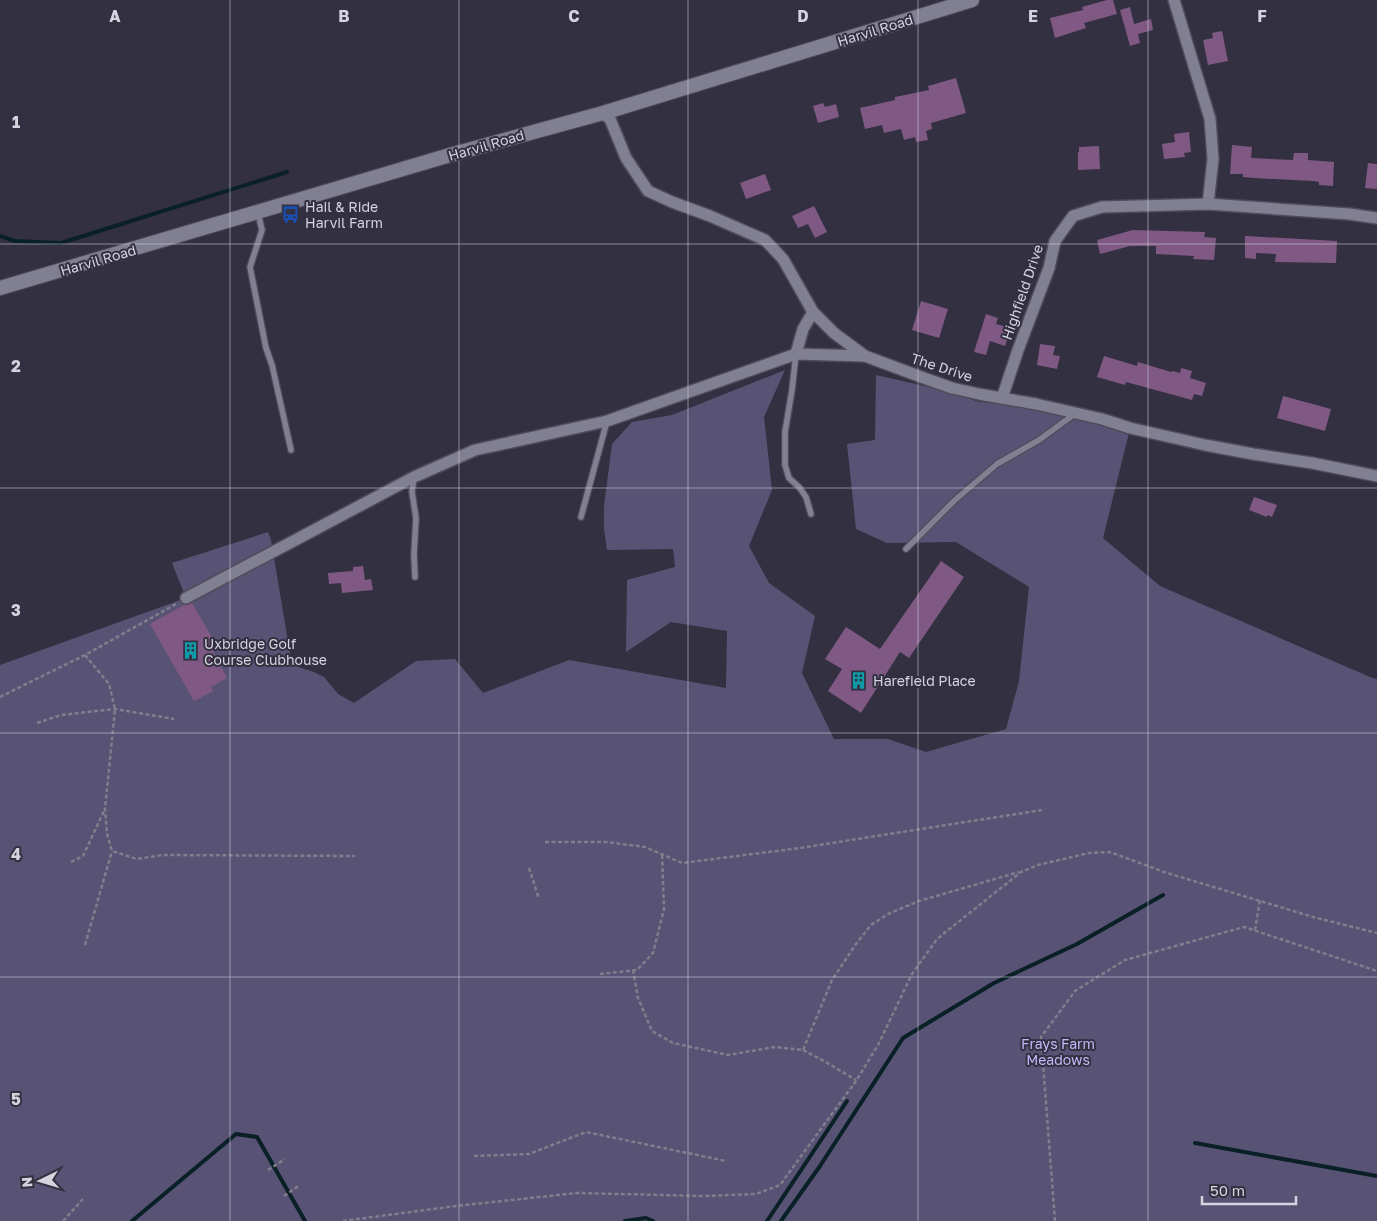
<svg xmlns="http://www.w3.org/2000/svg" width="1377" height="1221" viewBox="0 0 1377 1221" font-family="'Golos Text',sans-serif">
	<rect width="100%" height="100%" fill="#333041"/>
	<!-- green -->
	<path fill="#585375" d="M785,370L764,417L772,490L749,546L769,583L815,616L802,673L834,739H888L926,752L1006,729L1019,681L1029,587L956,542L887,543L856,529L847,444L875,440L876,375L951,392L979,402L1002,403L1094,423L1129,433L1103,538L1160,586L1370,677L1377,679V1221H0V665L186,598L172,563L268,532L271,540L292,665L314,672L324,677L338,694L354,703L416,661L455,659L483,693L569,660L726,688L727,631L671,622L626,652L627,580L675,567L673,549L607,550L604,529V506L612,444L632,422L672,415Z"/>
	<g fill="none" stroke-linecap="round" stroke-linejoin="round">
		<!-- stream -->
		<g stroke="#092027" stroke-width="4">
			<path d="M0,236L15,241L61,243L287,172"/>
			<path d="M1195,1143L1377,1176"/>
			<path d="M132,1221L236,1134L257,1137L305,1221"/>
			<path d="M625,1221L646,1218L653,1221"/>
			<path d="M767,1221L847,1101"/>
			<path d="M781,1221L820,1166L903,1038L994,983L1077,944L1163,895"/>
		</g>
	</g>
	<!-- building -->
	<g fill="#7f5983">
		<path d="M1107,0H1113L1117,14L1084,23L1086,28L1055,38L1050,18L1083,10L1082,7Z"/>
		<path d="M1130,7L1134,24L1151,19L1153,30L1138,34L1140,43L1130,46L1120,10Z"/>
		<path d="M1222,31L1228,61L1208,65L1203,40L1213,38L1212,33Z"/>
		<path d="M956,78L966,113L931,123L932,129L926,131L928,140L916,142L915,137L904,140L901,129L884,133L882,125L865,129L860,108L895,100V97L929,90L928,86Z"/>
		<path d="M823,103L825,107L836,104L839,117L818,123L813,106Z"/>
		<path d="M1189,132L1191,152L1184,153L1185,157L1164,159L1162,144L1175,142L1174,134Z"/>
		<path d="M1232,145L1252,147L1251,158L1293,160L1294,153H1308V160L1334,162L1333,186L1319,185V182L1313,181L1254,178L1243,177V174H1230Z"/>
		<path d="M1099,146L1100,169L1078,170V152H1079V147Z"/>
		<path d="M1368,163L1377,164V189L1365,188Z"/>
		<path d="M765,174L771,190L746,199L740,183Z"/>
		<path d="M814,206L827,232L815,238L808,224L798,228L792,216Z"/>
		<path d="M1133,230L1205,232L1204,237L1216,238L1214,260L1193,259L1194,256L1156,254V246H1130L1100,254L1097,240Z"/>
		<path d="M1245,236L1337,241L1336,263L1275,262L1276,254L1256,253V259L1245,258Z"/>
		<path d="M921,301L948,309L939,338L912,330Z"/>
		<path d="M986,314L998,318L996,324L1011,328L1005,346L990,341L986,355L974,352Z"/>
		<path d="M1040,344L1055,346L1053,355L1060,356L1057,369L1037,365Z"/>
		<path d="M1104,356L1137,366L1138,362L1171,372L1172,371L1180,373L1181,368L1192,371L1190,378L1206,383L1202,396L1194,394L1192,400L1126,382L1125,385L1097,377Z"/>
		<path d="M1283,396L1331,409L1325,431L1277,418Z"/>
		<path d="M1254,497L1277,505L1272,517L1267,515V517L1249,510Z"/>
		<path d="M941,561L964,577L909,658L900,652L861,713L828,691L842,669L825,659L846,627L880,649Z"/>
		<path d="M363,566L365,580L371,579L373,590L342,593L341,583L329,584L328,573L353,571V567Z"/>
		<path d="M192,603L216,644L217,650L213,652L227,678L211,687L213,691L194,701L150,624L184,605Z"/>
	</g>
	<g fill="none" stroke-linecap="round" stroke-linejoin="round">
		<defs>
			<g id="service">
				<path d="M258,213L262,230L250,267L266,348L272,365L291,450"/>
				<path d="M796,354L792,390L785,432V465L789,478L799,487L806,497L811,514"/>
				<path d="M414,477L412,492L416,518L414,554L415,577"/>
				<path d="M581,517L607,421"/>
				<path d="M906,549L955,500L997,464L1039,440L1076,413"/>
			</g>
			<g id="minor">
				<path d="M1174,0L1210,119L1213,159L1208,204"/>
				<path d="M603,113L610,119L626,158L648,191L672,202L710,216L765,240L783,259L813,312L834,333L865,356L924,378L952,388L979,394L1036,404L1102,419L1130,428L1205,445L1253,454L1312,463L1377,476"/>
				<path d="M796,354L803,329L813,312"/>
				<path d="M1002,398L1018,350L1049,268L1055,241L1073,216L1102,207L1208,204L1349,214L1377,218"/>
				<path d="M186,598L414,477L475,450L607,421L796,354L865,356"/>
			</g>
			<path id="tertiary" d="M0,288L450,155L603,113L972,0"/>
		</defs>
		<!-- service casing -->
		<use href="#service" stroke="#4e4c5a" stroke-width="8"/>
		<!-- minor casing -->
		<use href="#minor" stroke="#4e4c5a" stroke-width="14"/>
		<!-- tertiary casing -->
		<use href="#tertiary" stroke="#4e4c5a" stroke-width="16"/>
		<!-- path -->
		<g stroke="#807e8c" stroke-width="2.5" stroke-dasharray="4 2.5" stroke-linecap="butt">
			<path d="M85,655L109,684L115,709L105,809L107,834L112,851L137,859L163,855L355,856"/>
			<path d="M0,697L85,655L176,604"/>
			<path d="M37,723L61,715L115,709L174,719"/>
			<path d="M545,842H606L645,847L682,863L800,848L1042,810"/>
			<path d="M71,862L83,856L104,811"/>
			<path d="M529,868L539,899"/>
			<path d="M1255,930L1260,900"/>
			<path d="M85,945L112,851"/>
			<path d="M633,970L638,998L652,1031L673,1043L728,1055L775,1047L803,1050L832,980L856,944L871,925L888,914L919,901L1019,872"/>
			<path d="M600,974L637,970L653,953L664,909L662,854"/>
			<path d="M803,1050L824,1061L856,1080"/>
			<path d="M474,1156L529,1154L586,1132L726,1161"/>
			<path d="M268,1170L285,1159"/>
			<path d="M284,1196L300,1185"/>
			<path d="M63,1221L83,1199"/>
			<path d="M343,1221L456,1206L577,1193L702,1196L756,1194L780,1185L856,1081L878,1045L912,974L937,939L1021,872L1038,865L1089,853L1110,852L1164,872L1313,917L1377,933"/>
			<path d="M1055,1221L1041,1037L1075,991L1125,960L1244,927L1377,971"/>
		</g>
		<!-- service -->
		<use href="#service" stroke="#817f92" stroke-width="5.5"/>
		<!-- minor -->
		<use href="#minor" stroke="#817f92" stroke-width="11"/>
		<!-- tertiary -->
		<use href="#tertiary" stroke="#817f92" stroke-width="14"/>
	</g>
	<!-- grid -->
	<path fill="none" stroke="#d4d3de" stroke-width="1" stroke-opacity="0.55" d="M230,0V1221M459,0V1221M688,0V1221M918,0V1221M1148,0V1221M0,244H1377M0,488H1377M0,733H1377M0,977H1377"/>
	<!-- icons -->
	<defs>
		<symbol id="bus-bare" viewBox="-9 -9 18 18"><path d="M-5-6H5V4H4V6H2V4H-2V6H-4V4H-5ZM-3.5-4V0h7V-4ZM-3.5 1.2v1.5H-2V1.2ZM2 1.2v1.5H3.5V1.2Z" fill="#1a4fb4" stroke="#333041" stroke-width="2.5" paint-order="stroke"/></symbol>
		<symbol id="building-bare" viewBox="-9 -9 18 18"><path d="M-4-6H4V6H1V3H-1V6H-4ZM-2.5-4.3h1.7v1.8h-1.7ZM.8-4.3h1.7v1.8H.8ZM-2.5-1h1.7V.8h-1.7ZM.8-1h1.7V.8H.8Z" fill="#0f9aa8" stroke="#333041" stroke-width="2.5" paint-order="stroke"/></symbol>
	</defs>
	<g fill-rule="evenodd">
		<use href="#bus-bare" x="278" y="202" width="25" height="25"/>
		<use href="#building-bare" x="178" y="638" width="25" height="25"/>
		<use href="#building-bare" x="846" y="668" width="25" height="25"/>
	</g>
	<g text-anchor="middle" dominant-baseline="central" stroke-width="4" stroke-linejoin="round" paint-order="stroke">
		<!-- street labels -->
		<g font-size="14" fill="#d4d3de" stroke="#333041">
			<text transform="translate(875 30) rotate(-17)">Harvil Road</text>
			<text transform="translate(486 145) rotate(-16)">Harvil Road</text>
			<text transform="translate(98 260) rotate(-16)">Harvil Road</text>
			<text transform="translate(1022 292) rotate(-71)">Highfield Drive</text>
			<text transform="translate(942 367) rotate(18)">The Drive</text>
		</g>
		<!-- poi labels -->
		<g font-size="14" fill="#d4d3de" stroke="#333041" text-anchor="start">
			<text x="305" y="206">Hail &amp; Ride<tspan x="305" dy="16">Harvil Farm</tspan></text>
			<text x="204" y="643">Uxbridge Golf<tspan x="204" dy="16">Course Clubhouse</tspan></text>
			<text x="873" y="680">Harefield Place</text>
		</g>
		<!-- park labels -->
		<g font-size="14" fill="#c2b9f8" stroke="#333041">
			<text x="1058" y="1043">Frays Farm<tspan x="1058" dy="16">Meadows</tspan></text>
		</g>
	</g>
	<g font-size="16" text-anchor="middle" font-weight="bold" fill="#d4d3de" stroke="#333041" stroke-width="4" stroke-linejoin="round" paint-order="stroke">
		<text x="115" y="22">A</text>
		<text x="344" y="22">B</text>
		<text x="574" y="22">C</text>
		<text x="803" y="22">D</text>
		<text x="1033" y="22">E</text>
		<text x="1262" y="22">F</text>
		<text x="16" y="128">1</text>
		<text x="16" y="372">2</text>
		<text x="16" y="616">3</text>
		<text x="16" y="860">4</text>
		<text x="16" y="1105">5</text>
	</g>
	<!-- north arrow -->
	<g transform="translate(40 1181) rotate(265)" stroke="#333041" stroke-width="4" paint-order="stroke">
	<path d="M0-4L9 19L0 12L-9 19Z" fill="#d4d3de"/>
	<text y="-8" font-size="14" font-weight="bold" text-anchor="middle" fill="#d4d3de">N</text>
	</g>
	<!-- scale -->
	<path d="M1202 1196v8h94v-8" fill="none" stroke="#d4d3de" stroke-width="2.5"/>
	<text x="1210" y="1196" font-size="15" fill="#d4d3de" stroke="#333041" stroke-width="4" paint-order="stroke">50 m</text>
</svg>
